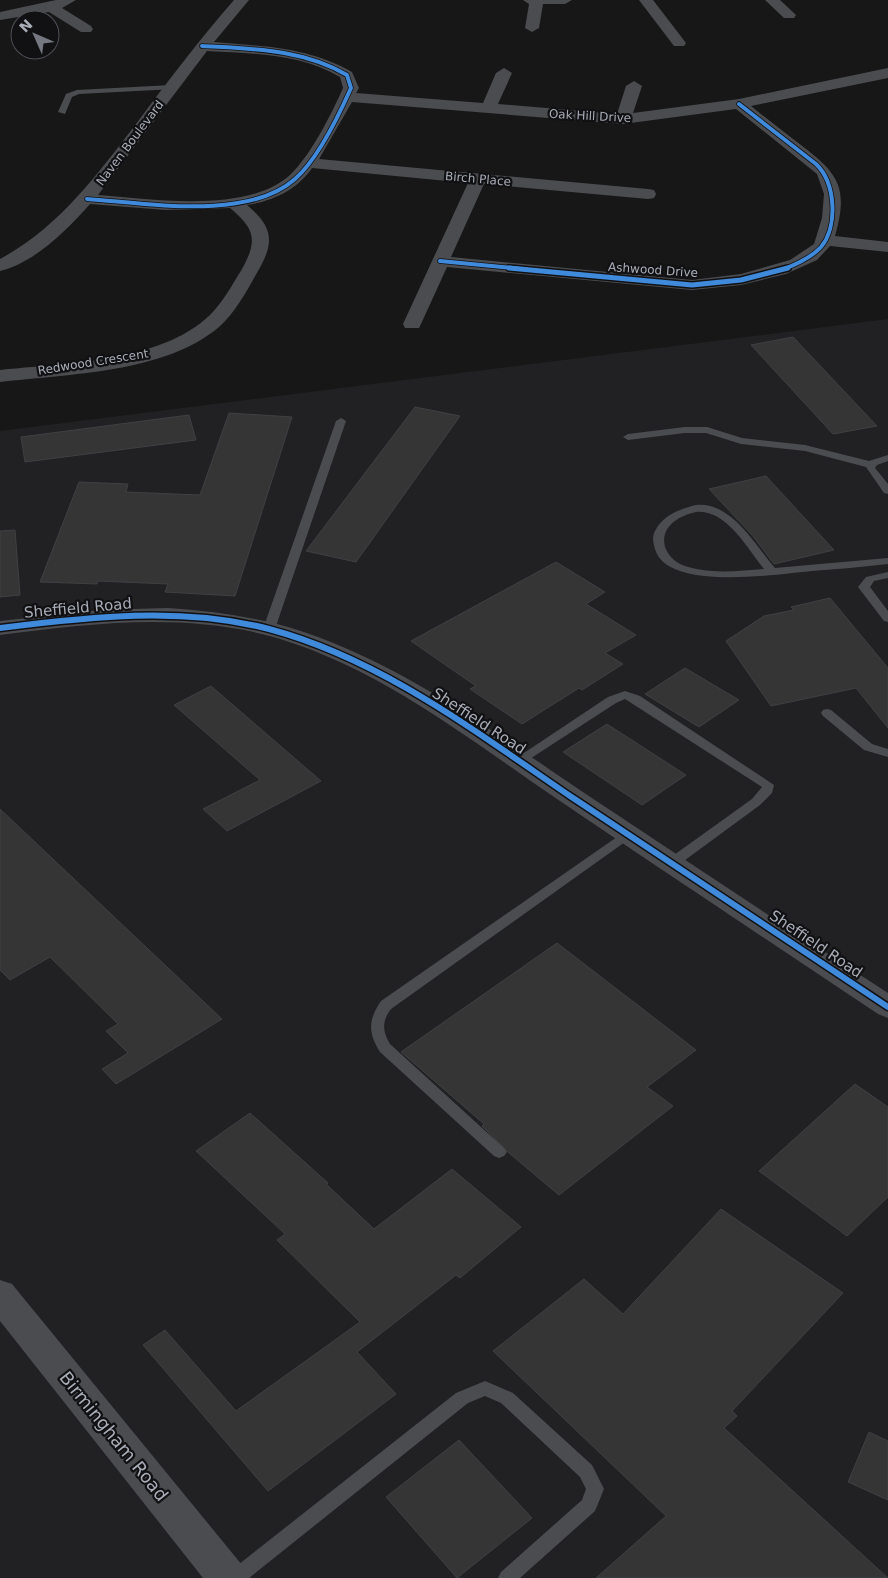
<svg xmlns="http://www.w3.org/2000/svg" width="888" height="1578" viewBox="0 0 888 1578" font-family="'DejaVu Sans',sans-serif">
	<rect width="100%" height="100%" fill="#171717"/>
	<!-- built -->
	<path fill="#212123" d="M888,319V1578H0V431Z"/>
	<!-- building -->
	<g fill="#353536" stroke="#3f4043">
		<path d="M793,337L877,426L833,434L751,345Z"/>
		<path d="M415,407L460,416L356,562L306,551Z"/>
		<path d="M229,413L292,417L235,596L165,592L168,584L98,581L97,584L40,582L79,482L128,484L126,492L200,495Z"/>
		<path d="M189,415L196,440L25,462L21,437Z"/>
		<path d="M766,476L834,550L774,564L752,535L709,489Z"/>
		<path d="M15,530L20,595L0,597V531Z"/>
		<path d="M556,562L605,592L586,604L636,635L605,653L623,664L582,690L579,688L522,724L470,689L476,686L411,641Z"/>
		<path d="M830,598L888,668V728L856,688L771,706L726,641L764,616L794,610L791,607Z"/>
		<path d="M685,668L739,700L699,727L645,694Z"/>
		<path d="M211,686L321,781L227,831L203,809L260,780L174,705Z"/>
		<path d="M607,724L686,775L642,805L563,752Z"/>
		<path d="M0,809L222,1019L116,1084L102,1069L128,1053L106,1031L118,1024L50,957L10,980L0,970Z"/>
		<path d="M557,943L696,1050L647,1087L673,1106L559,1195L509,1153L482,1126L484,1124L401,1052Z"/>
		<path d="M855,1084L888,1107V1197L847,1236L759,1171Z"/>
		<path d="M250,1113L328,1183L326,1184L374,1229L452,1169L521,1227L460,1278L456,1275L357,1352L396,1394L268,1491L143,1345L165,1330L236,1411L360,1322L277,1240L285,1234L196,1151Z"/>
		<path d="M721,1209L843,1293L732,1411L737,1416L724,1428L888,1578H596L666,1516L493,1351L584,1279L623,1314Z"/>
		<path d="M869,1432L888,1441V1500L848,1482Z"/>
		<path d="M459,1440L532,1518L457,1578L386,1497Z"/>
	</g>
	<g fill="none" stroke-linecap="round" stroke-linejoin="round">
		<!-- service -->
		<g fill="#4b4c50" fill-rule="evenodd">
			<path d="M172,85L176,87L175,89L79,94L72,97L65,114L58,112L66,94L77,90Z"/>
			<path d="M341,418L346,421L275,629L269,632L265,631L263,629L336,421Z"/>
			<path d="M685,427H707L742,438L805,445L869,461L888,455V461L877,465L875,468L888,484V494L884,493L866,467L805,451L741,444L706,433H685L628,440L623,437L628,434Z"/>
			<path d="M696,505C732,502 754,544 775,568L888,558V564C863,567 837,569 812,571C778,574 667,592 655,549C653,542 652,537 655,531C663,515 680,509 696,505ZM696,512C726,509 747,548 764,569C738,571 705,575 680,564C673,560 668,555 665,547C660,527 678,516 696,512Z"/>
			<path d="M888,572V578L874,581L870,587L888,611V622L884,621L858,587L866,577Z"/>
			<path d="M625,691L640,696L774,785L772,793L760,805L677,866L672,868L665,863L667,860L752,799L762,787L625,699L616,703L522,764H514L512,761L608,697Z"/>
			<path d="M827,709L831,710L872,744L888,749V757L864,750L823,716L821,713L823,710Z"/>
			<path d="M627,830L633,834L632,837L391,1009C382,1021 382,1031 390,1044L504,1148L507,1152L504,1156L499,1158L494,1156L380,1052C368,1033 368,1020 381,1001Z"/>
			<path d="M485,1381L513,1393L592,1465L604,1489L595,1511L520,1578H498L501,1572L582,1500L586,1489L580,1477L501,1403L485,1396L468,1403L249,1578H226L229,1572L456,1393Z"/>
		</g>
		<!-- minor -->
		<g fill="#4b4c50" fill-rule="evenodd">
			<path d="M56,0H76L62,8L91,26L93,29L91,32H81L49,12L0,20V12Z"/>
			<path d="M234,0H249L214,42C263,46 309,47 352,72L359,88L356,93L483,103L496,73L504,68L512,73L498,104L617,114L626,86L634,81L642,86L633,113L739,99L888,68V78L751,106C766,118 781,130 797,142C836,172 850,184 835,236L888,242V252L830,246L817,260L786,274L741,285L692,290L447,267L421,324L419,328H405L403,324L468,183L312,168C297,190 273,201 247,205C273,227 275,242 258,271C247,290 236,312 219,327C165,373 68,374 0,382V370C64,363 160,363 210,315C223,302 232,285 242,269C258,240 255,229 230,208L166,210L90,204C67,230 34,263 0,271V259C59,227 96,176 136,124C168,81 199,40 234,0ZM207,51C254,54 299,53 340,77L343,88C331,115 311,155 290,175C247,214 152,199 98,195ZM352,102L623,124L736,109L817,174L824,194L822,218L814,244L790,260L741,274L692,280L451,257L484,184L648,199L654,198L656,194L654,190L648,189L319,159Z"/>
			<path d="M523,0H572L565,4H543L539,28L532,32L525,28L529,4Z"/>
			<path d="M639,0H653L686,43L684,46H674Z"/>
			<path d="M765,0H780L796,15L794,18H784Z"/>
			<path d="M168,608C219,611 270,619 318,637C423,676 514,747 607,808C700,870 794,932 888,993V1018L878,1014C772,943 666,873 560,801C467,738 373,662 262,634C175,613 87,624 0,635V621L101,610Z"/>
		</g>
		<!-- tertiary -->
		<path fill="#4b4c50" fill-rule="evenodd" d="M0,1280L12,1284L242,1565L248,1578H203L0,1321Z"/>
		<defs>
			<g id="cycleway-far2">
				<path d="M739,104L816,164C836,183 838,227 821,247C811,258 797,264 784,269"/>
				<path d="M87,199C146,203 248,221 295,179C318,159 339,115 351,88L347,75C302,49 253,49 202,46"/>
				<path d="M440,261L522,269"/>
			</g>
			<path id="cycleway-far1" d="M509,268L692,285L741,280L788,268"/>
			<path id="cycleway" d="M0,628C89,617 181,606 269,629C381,659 476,732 570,796C676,867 782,937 888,1007"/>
		</defs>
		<!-- cycleway-far2 casing -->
		<use href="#cycleway-far2" stroke="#111113" stroke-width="5.5"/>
		<!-- cycleway-far1 casing -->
		<use href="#cycleway-far1" stroke="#111113" stroke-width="8"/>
		<!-- cycleway casing -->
		<use href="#cycleway" stroke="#111113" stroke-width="9"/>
		<!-- cycleway-far2 -->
		<use href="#cycleway-far2" stroke="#408adc" stroke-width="4"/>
		<!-- cycleway-far1 -->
		<use href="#cycleway-far1" stroke="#408adc" stroke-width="5"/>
		<!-- cycleway -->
		<use href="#cycleway" stroke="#408adc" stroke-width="6"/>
	</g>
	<g text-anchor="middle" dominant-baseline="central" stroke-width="4.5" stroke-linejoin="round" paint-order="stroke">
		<!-- far-street labels -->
		<g font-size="12" fill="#a8adb8" stroke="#111113">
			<text transform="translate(590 116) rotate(3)">Oak Hill Drive</text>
			<text transform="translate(130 143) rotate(-53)">Naven Boulevard</text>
			<text transform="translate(478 179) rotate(5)">Birch Place</text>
			<text transform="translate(653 270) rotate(4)">Ashwood Drive</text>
			<text transform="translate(93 362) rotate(-9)">Redwood Crescent</text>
		</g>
		<!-- street labels -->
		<g font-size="15" fill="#a8adb8" stroke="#111113">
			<text transform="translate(78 608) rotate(-5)">Sheffield Road</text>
			<text transform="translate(479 721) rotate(33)">Sheffield Road</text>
			<text transform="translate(816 944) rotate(34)">Sheffield Road</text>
		</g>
		<!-- near-street labels -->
		<g font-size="18" fill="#a8adb8" stroke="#111113">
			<text transform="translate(114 1436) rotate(51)">Birmingham Road</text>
		</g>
	</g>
	<!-- north arrow -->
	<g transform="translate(35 35) rotate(315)"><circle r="24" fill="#111113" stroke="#4d4f55"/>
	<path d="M0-4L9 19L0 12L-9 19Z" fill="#757880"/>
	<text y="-8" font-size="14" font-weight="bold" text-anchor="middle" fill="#a8adb8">N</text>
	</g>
</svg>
